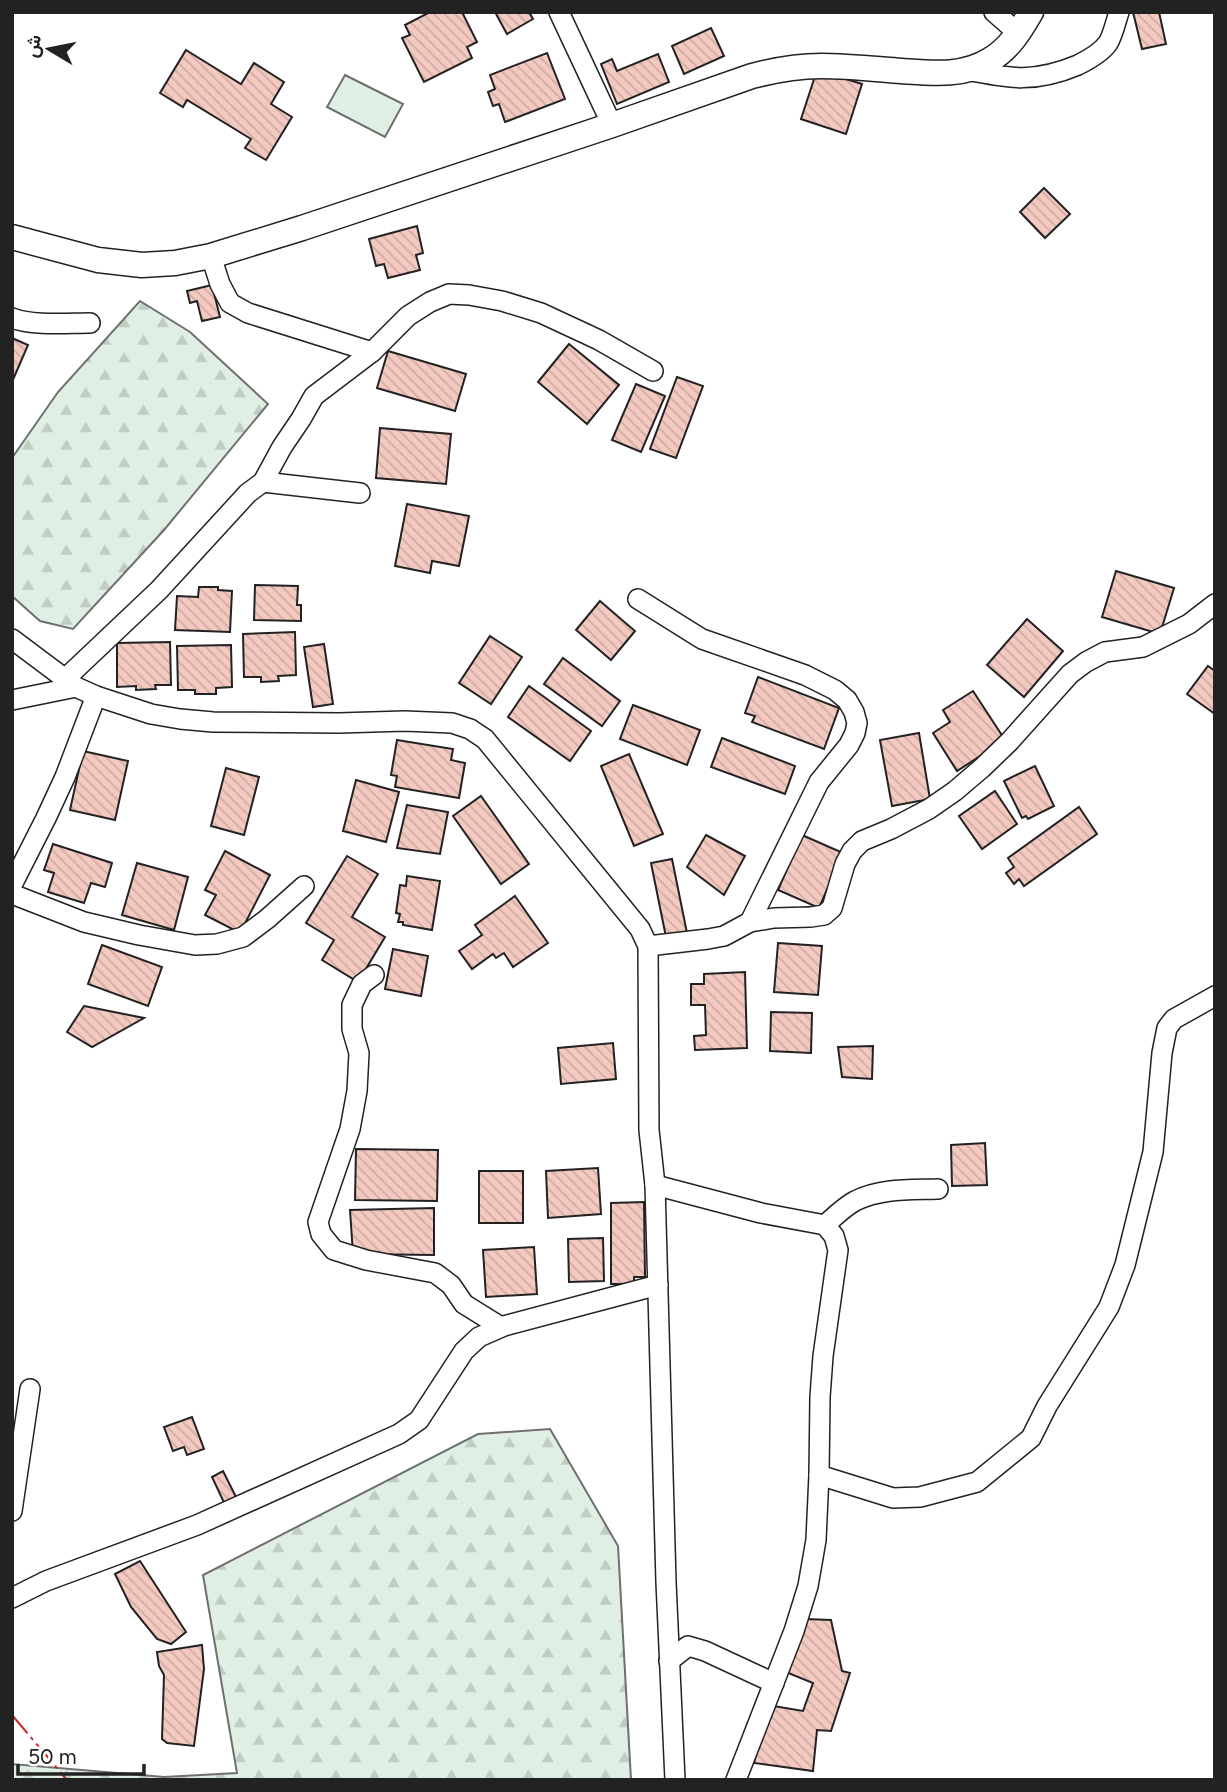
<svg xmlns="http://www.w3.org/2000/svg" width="1227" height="1792" viewBox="0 0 1227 1792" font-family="Figtree,Vazirmatn,sans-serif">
	<defs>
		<pattern id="forest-firs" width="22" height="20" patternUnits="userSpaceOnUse" patternTransform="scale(1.75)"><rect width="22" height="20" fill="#e0efe3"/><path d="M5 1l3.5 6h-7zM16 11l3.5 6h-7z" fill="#c0cdc2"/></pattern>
		<pattern id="building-back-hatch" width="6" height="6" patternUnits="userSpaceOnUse" patternTransform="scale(1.75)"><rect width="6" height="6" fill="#f3c9c0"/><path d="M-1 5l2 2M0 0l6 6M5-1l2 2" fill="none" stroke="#d0aca5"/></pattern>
	</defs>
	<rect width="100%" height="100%" fill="#fff"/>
	<!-- forest -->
	<g fill="url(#forest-firs)" stroke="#6f6f6f" stroke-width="2">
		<path d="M140,301L190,332L268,404L164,530L73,629L40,621L12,596V458L58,392Z"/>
		<path d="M550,1429L618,1546L631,1780H12V1764L164,1777L237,1773L203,1575L478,1434Z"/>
	</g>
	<!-- pitch -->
	<path fill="#e0efe3" stroke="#6f6f6f" stroke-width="2" d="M345,75L403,104L385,137L327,107Z"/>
	<!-- building -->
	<g fill="url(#building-back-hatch)" stroke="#222" stroke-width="2">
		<path d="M430,12H462L477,42L467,47L472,58L424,82L402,38L410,35L405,25Z"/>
		<path d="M495,12H529L533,19L507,34Z"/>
		<path d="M1133,12H1159L1166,44L1142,49Z"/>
		<path d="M711,28L724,56L684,74L672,46Z"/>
		<path d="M186,50L241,84L254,63L284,82L271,104L292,117L266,160L245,148L251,139L187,100L183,107L160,93Z"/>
		<path d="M547,53L565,99L505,122L499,104L493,106L488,92L495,89L490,75Z"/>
		<path d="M658,54L669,82L617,104L601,64L612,59L617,71Z"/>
		<path d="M817,70L862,84L846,134L801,119Z"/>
		<path d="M1044,188L1070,214L1045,238L1020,212Z"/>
		<path d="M417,226L423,253L416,255L420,270L388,278L384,264L376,266L369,239Z"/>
		<path d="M212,285L220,317L202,321L197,301L190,303L187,291Z"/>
		<path d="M12,338L28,345L12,382Z"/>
		<path d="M569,344L619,385L587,424L538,382Z"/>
		<path d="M388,351L466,374L455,411L377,388Z"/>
		<path d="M677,377L703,386L676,458L650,449Z"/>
		<path d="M636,384L665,396L641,452L612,440Z"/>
		<path d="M380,428L451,434L446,484L376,478Z"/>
		<path d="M407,504L469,516L459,566L432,561L430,573L395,566Z"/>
		<path d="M1116,571L1174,588L1160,634L1102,617Z"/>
		<path d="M255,585L298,586L297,605H301V621L254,620Z"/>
		<path d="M199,587H218V590L232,591L230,632L175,630L177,596L198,597Z"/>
		<path d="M600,601L635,631L611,660L576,630Z"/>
		<path d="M1027,619L1063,651L1024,697L987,665Z"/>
		<path d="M295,632L296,675L278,676L279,681L261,682V677H244L243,634Z"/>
		<path d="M490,636L522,657L491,704L459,683Z"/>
		<path d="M170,642L171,685H155L156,689L136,690V686L117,687V643Z"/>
		<path d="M324,644L333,704L313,707L304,647Z"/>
		<path d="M231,645L232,687L216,688V694H195V690H178L177,646Z"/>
		<path d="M563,658L620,701L602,726L544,684Z"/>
		<path d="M1208,666L1215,671V714L1187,694Z"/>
		<path d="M758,677L839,708L824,749L752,722L755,716L745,713Z"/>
		<path d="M529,686L591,731L570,761L508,717Z"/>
		<path d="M973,691L1005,740L957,771L933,733L950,722L943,710Z"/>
		<path d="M633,705L700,730L687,765L620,739Z"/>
		<path d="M919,733L930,799L892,806L880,740Z"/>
		<path d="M722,738L795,766L785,794L711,767Z"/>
		<path d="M397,740L453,749L451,760L465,763L459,798L395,787L397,776L391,775Z"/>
		<path d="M83,751L128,761L115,820L70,810Z"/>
		<path d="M629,754L663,834L634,846L601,766Z"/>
		<path d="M1035,766L1054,806L1028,819L1026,816L1022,818L1004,781Z"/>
		<path d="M226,768L259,777L244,835L211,826Z"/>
		<path d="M356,780L399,792L386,842L343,831Z"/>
		<path d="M995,791L1017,824L982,849L959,816Z"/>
		<path d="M481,796L529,864L501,884L453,816Z"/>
		<path d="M407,805L448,812L440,854L397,848Z"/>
		<path d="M1079,807L1097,834L1024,886L1019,879L1014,884L1006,873L1014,867L1008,858Z"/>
		<path d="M706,835L745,856L724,895L687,867Z"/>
		<path d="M802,835L843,853L819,908L778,890Z"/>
		<path d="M53,844L112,863L105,887L91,883L84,903L48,892L54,873L44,870Z"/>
		<path d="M225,851L270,875L240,933L205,915L216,895L205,890Z"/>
		<path d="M347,856L378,874L352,917L385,937L358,982L322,960L334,940L306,923Z"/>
		<path d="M672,859L687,933L666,937L651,863Z"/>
		<path d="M137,863L188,877L174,930L122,915Z"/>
		<path d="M407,876L440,881L432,930L403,925V922H398L400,914L396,913L400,885L406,886Z"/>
		<path d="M515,896L548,943L513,967L504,953L496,958L493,954L472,969L459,951L482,935L475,925Z"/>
		<path d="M778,943L822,946L818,995L774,992Z"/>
		<path d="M102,945L162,967L148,1006L88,984Z"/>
		<path d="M393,949L428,956L421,996L385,989Z"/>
		<path d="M745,972L747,1048L695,1050L694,1036L706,1035L705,1005H691V984H704V974Z"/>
		<path d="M84,1006L144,1018L92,1047L67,1032Z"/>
		<path d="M771,1012L812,1013L811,1053L770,1051Z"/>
		<path d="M613,1043L616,1079L561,1084L558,1048Z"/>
		<path d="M873,1046L872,1079L842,1077L838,1047Z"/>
		<path d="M985,1143L987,1185L952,1186L951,1145Z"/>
		<path d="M356,1149L438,1150L437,1201L355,1200Z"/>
		<path d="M598,1168L601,1214L548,1218L546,1171Z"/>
		<rect x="479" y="1171" width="44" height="52"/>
		<path d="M644,1202L645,1277H634V1284H611V1203Z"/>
		<path d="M434,1208V1255L353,1254L350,1210Z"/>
		<path d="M603,1238L604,1281L569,1282L568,1239Z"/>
		<path d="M534,1247L537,1294L486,1297L483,1250Z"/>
		<path d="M192,1417L204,1449L187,1455L184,1447L173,1451L164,1427Z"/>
		<path d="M223,1471L239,1503L227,1509L212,1477Z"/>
		<path d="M140,1561L186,1632L171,1644L157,1639L131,1607L115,1574Z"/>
		<path d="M806,1619L831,1620L842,1671L850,1673L831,1731L817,1730L813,1771L754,1763L767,1705L803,1711L813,1683L788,1673Z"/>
		<path d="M202,1645L204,1669L194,1746L167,1743L162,1739L164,1675L159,1666L157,1652Z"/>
	</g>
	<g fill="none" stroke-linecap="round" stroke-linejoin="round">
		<defs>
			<g id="minor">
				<path d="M559,12L612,125"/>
				<path d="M994,12L1018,33"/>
				<path d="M967,70C1011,79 1035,83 1078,65C1088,60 1101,53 1108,43C1113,35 1116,21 1119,12"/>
				<path d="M211,256L220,284L230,303L248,313L372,352"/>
				<path d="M12,318C33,326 67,323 90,323"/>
				<path d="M263,482L360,493"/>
				<path d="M638,599L702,639L805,675L835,690L847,700L854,712L857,723L855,733L849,745L819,782L750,922"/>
				<path d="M12,639L76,687L96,696L151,714L180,719L213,722L339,723L405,721L452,723L470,729L485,739L640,929L648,946L649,1130L655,1185L666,1582L675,1780"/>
				<path d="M65,679L159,590L248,493L263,482L282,447L301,419L314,396L372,352L408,316L430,302L449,294L469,295L502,301L541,313L599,340L653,371"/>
				<path d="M12,700L76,687"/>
				<path d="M12,885L46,818L65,777L96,696"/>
				<path d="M12,894L84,922L139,935L195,945L217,944L243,937L267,919L304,886"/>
				<path d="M648,946L708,939L724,936L750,922L774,918L811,917L824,915L832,908L845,864L852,851L862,841L891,829L929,809L955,791L982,768L1010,741L1070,674L1086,662L1105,652L1143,647L1189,624L1215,604"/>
				<path d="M374,975L362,984L352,1005V1029L359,1053L357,1091L350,1129L318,1222L321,1234L334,1250L366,1260L435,1273L451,1285L464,1304L501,1327"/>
				<path d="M655,1185L761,1213L825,1225L834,1236L838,1250L823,1356L820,1397L819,1475L816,1540L808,1586L794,1631L736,1780"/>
				<path d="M825,1225C834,1217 844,1207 855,1201C881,1188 910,1190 938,1189"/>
				<path d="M819,1475L893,1498L920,1497L977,1482L1031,1438L1047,1406L1109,1307L1125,1265L1153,1152L1162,1053L1167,1028L1174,1019L1215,996"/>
				<path d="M12,1511L30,1389"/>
				<path d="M12,1598L46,1581L197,1525L399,1434L419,1420L464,1351L479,1337L504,1326L658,1285"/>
				<path d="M669,1661L688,1646L705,1651L774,1683"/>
			</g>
			<path id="major" d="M12,237L98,260L142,265L175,263L211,256L302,228L612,125L752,76C775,70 797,66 821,66C847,66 875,69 901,71C931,73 963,77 990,60C1009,49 1020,31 1031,12"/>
		</defs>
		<!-- minor casing -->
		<use href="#minor" stroke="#222" stroke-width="22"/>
		<!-- major casing -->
		<use href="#major" stroke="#222" stroke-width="27"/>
		<!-- minor -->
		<use href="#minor" stroke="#fff" stroke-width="19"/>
		<!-- major -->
		<use href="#major" stroke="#fff" stroke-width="24"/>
		<!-- power -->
		<path stroke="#c62828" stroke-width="2" stroke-dasharray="24 5 3.5 5" stroke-linecap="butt" d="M12,1715L67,1780"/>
	</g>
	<!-- border -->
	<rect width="1227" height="1792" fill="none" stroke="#222222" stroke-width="28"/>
	<!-- north arrow -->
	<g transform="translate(49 49) rotate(280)" stroke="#ffffff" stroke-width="5" paint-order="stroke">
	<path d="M0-5L12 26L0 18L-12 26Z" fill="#222222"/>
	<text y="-10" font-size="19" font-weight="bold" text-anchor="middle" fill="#222222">ش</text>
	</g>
	<!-- scale -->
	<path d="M18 1764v10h126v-10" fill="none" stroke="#222222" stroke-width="3.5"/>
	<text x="28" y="1764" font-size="21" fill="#222222" stroke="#ffffff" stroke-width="5" paint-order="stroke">50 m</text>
</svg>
